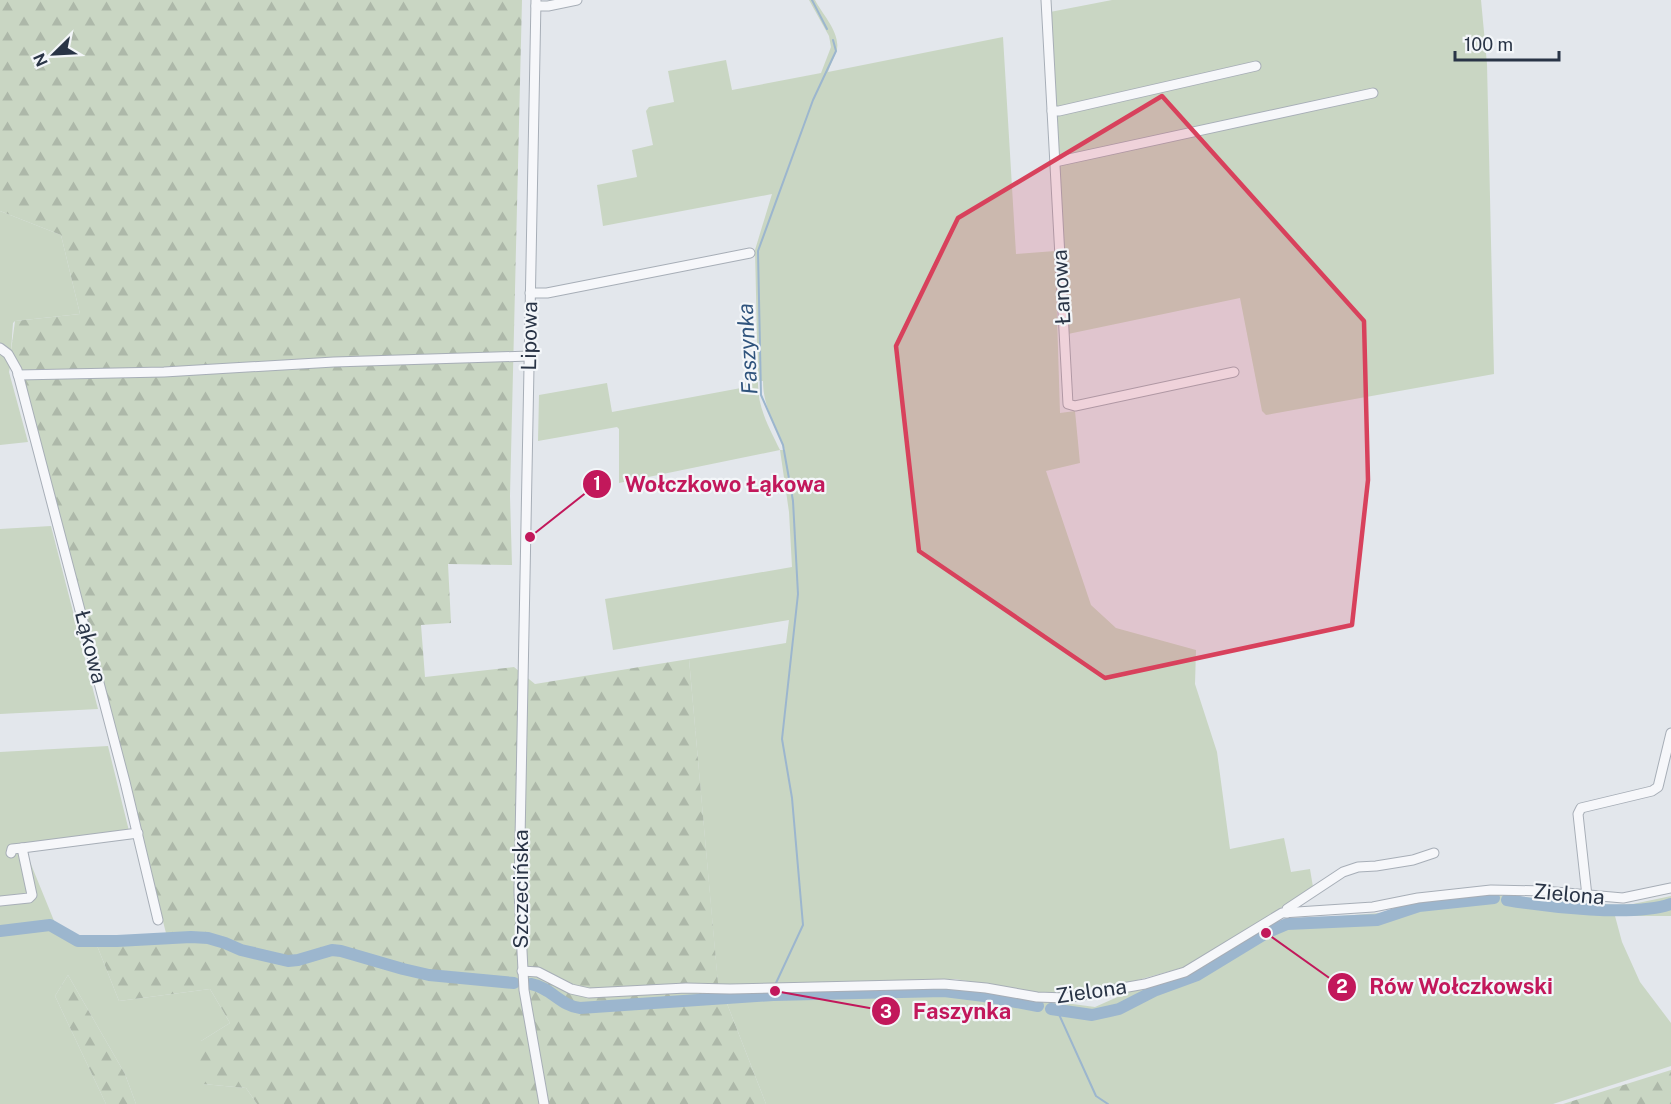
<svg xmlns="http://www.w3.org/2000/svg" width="1671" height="1104" viewBox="0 0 1671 1104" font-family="'Public Sans',sans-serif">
	<defs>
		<pattern id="forest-firs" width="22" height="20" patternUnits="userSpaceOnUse" patternTransform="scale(1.5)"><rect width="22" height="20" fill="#c9d6c3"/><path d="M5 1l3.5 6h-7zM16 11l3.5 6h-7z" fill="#adb8a9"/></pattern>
	</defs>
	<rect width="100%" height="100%" fill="#e3e7ec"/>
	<!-- green -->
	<g fill="#c9d6c3" fill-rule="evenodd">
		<path d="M809,0H815C822,14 840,32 837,49C835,57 830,64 828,72L1003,37L1016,254L1055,251L1060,413L1075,411L1080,463L1046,471L1091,605L1116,628L1196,650L1195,684L1217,752L1230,849L1284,838L1291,872L1310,869L1313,887L1250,928L1185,967L1112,987L1072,994L1040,993L955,979L718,985L689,659L786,643L789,620L613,650L605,599L792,567L789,512L780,450L619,483V429L617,427L538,441L539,395L607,383L612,412L741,388L745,383L758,381L755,250L772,194L603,226L597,185L637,177L632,150L653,145L646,111L649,107L674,102L668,71L726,60L732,90L821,73L831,47L829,36ZM758,381H763C763,409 777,425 785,450H780C769,427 757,407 758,381Z"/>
		<path d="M1112,0H1481L1487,64L1494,374L1266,415L1262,411L1240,298L1068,334L1050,12Z"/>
		<path d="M0,211L61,235L80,314L15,321L13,323L11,351L21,370L10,367L9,372L28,442L0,445Z"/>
		<path d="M51,526L98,709L0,714V529Z"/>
		<path d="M108,746L131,839L26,852L61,938H94L119,1001L210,989L230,1023L201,1041L203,1084L246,1088L257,1104H136L125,1074L68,975L55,996L106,1104H0V752Z"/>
		<path d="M1499,895L1615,905L1633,904L1671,896V916H1615L1622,942L1640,982L1671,1023V1066L1553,1104H766L726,1001L719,994L959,989L1095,1007L1131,991L1186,975L1278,921L1392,912L1423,903L1456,898Z"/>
	</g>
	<!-- forest -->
	<g fill="url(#forest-firs)">
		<path d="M0,0H522L510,496L512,565L448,564L451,623L421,625L425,677L514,667L535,684L689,659L719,994L726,1001L766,1104H257L246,1088L203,1084L190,1056L201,1041L230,1023L210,989L119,1001L94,938L166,933L21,370L11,351L15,321L80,314L61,235L0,211Z"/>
		<path d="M68,975L125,1074L136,1104H106L55,996Z"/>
		<path d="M1671,1070V1104H1563Z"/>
	</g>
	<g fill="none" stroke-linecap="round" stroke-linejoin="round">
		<!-- stream -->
		<g stroke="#9cb6ce" stroke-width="2">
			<path d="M812,0L827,29"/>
			<path d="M776,983L803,925L792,798L782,739L798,594L793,501L783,445L761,395L758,251L813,100L836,51L833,40"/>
			<path d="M1057,1010L1096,1096L1108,1104"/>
		</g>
		<!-- river -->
		<g stroke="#9cb6ce" stroke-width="12">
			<path d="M1507,900C1547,907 1634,917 1671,904"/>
			<path d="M0,931L50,925L78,941H117L191,937L208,938L225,943L241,950L288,961L298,960L332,950L341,951L403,969L429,975L514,983"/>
			<path d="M531,984C550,987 561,1006 580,1008L773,995L944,991L984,996L1038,1006"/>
			<path d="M1051,1009L1092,1015L1119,1009L1156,990L1197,975L1266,933L1287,924L1377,920L1419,906L1494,898"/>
		</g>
		<defs>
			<g id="minor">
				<path d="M536,0L519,892L524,990L544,1104"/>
				<path d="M1046,0L1068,404L1075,406L1234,372"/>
				<path d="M536,6H548L577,0"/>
				<path d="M1052,111H1059L1256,66"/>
				<path d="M1055,162L1373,93"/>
				<path d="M530,293H547L750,253"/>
				<path d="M0,348L8,354L17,370L125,782L158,920"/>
				<path d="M18,375L164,372L334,362L529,356"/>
				<path d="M22,848L138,833"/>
				<path d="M1587,896L1578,814L1581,808L1652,791L1658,787L1671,733"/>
				<path d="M0,901L29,898L32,895L22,848L12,849L11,853"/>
				<path d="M1287,913V909L1343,872L1358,867L1376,866L1413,860L1434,853"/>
				<path d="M522,971L538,972L571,989L589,993L686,988L730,989L944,984L986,988L1037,997L1066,998L1145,984L1185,972L1282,913L1373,907L1418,898L1491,890L1544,891L1623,898L1671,888"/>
			</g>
		</defs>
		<!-- minor casing -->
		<use href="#minor" stroke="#a7aeb7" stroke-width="11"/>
		<!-- minor -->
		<use href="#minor" stroke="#f6f7fa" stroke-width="9"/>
	</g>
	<!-- marked area -->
	<path fill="#d8415c" fill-opacity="0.2" stroke="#d8415c" stroke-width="4.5" stroke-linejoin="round" d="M1162,96L1364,321L1368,480L1352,625L1105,678L919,551L896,346L958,218Z"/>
	<g text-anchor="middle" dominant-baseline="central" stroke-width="4.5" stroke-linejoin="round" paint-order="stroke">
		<!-- street labels -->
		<g font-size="21" fill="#293446" stroke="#f3f6f9">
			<text transform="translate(1061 287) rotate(-93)">Łanowa</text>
			<text transform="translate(529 336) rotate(-89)">Lipowa</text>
			<text transform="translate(91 647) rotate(76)">Łąkowa</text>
			<text transform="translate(520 889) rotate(-90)">Szczecińska</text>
			<text transform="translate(1569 894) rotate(5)">Zielona</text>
			<text transform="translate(1091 991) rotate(-8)">Zielona</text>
		</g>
		<!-- water labels -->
		<g font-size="22" font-style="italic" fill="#30547d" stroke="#f3f6f9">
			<text transform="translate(747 349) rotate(-93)">Faszynka</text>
		</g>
	</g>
	<!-- callouts -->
	<path fill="none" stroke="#c2185b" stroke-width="2" d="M530 537L597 484M1266 933L1342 987M775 991L886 1011"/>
	<g fill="#c2185b" stroke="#f3f6f9" stroke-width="2">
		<circle cx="530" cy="537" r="6"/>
		<circle cx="1266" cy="933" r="6"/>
		<circle cx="775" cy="991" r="6"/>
		<circle cx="597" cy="484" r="15"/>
		<circle cx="1342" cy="987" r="15"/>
		<circle cx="886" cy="1011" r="15"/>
	</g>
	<g font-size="18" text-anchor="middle" font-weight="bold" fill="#fff">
		<text x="597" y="490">1</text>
		<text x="1342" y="993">2</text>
		<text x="886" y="1018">3</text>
	</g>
	<g font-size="22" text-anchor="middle" font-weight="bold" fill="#c2185b" stroke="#f3f6f9" stroke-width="4.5" stroke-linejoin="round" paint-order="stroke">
		<text x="725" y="492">Wołczkowo Łąkowa</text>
		<text x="1461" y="994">Rów Wołczkowski</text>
		<text x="962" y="1019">Faszynka</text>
	</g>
	<!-- north arrow -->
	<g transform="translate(54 54) rotate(246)" stroke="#f3f6f9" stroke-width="4.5" paint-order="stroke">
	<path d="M0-4.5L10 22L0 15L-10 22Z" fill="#293446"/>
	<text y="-9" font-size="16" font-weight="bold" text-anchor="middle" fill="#293446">N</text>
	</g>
	<!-- scale -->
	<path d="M1455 51v9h104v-9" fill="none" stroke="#293446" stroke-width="3"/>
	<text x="1464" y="51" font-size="18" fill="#293446" stroke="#f3f6f9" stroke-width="4.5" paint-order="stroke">100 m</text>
</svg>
